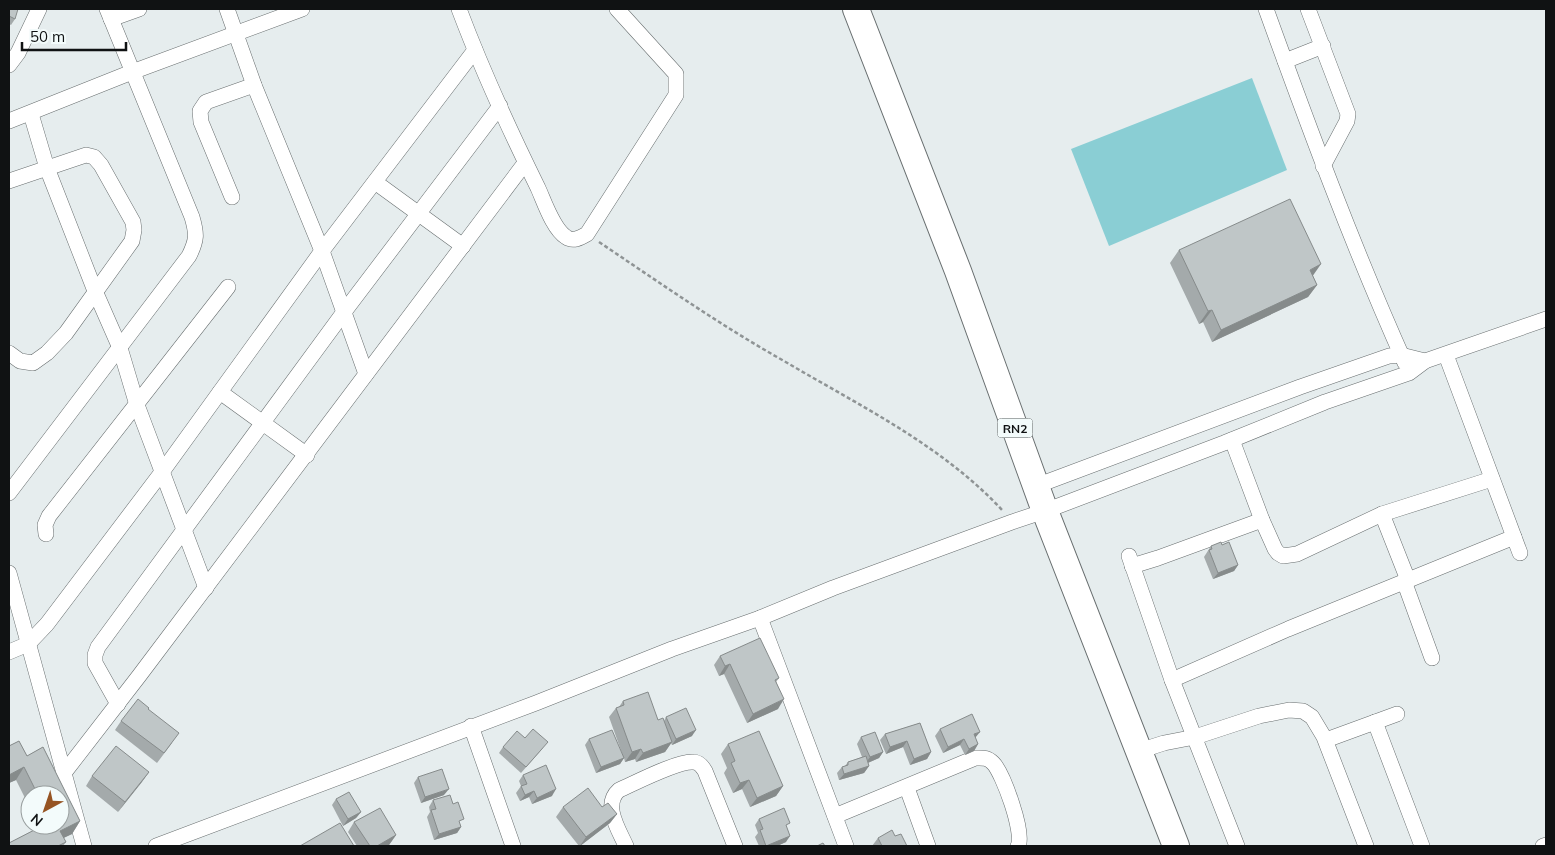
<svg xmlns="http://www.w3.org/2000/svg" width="1555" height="855" viewBox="0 0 1555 855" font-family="Mulish,sans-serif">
	<rect width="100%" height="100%" fill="#e6edee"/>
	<!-- green -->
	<path fill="#8aced4" d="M1252,78L1287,170L1109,246L1071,149Z"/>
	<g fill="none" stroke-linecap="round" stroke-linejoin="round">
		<defs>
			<g id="street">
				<path d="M227,9L254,85L322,251L366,374"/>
				<path d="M459,9C482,70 509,129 538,188C544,201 553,229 566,237C573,242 580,238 587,234L676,95V74L617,9"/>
				<path d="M1266,9C1309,128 1353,247 1405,363"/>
				<path d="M1308,9L1348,114L1347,121L1323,166"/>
				<path d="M111,19L139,9"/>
				<path d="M1285,61L1323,46"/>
				<path d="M9,65L18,53L39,9"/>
				<path d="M31,114L47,168L95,291L120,348L137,405L206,588"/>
				<path d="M9,121L132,72L302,9"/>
				<path d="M9,181L86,155L94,157L101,165L133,222L134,230L132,241L66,333L47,353L33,363L20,361L9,353"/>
				<path d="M375,182L463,246"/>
				<path d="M232,197L201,122L200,111L206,102L254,85"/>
				<path d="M1446,355L1520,553"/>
				<path d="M220,392L307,455"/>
				<path d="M1232,440L1262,520L1275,549L1278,553L1283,556L1297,554L1382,514L1492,479"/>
				<path d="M1036,486L1300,387L1389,356L1401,355L1425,361"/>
				<path d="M9,493L189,256C197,240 197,234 192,217L107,9"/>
				<path d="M1382,514L1408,580"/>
				<path d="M46,534L45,525L49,516L228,287"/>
				<path d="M1129,556L1172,680L1237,846"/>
				<path d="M1132,566L1158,558L1262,520"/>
				<path d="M9,573L84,846"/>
				<path d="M1404,581L1432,658"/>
				<path d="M760,618L846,846"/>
				<path d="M9,652L28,644L47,624L162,472L322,251L475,50"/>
				<path d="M1172,680L1288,629L1514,537"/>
				<path d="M118,704L95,663V655L98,647L344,312L500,106"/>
				<path d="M1375,722L1422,846"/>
				<path d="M471,726L513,846"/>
				<path d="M1326,740L1397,714"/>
				<path d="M1139,751L1164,743L1195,737L1259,716L1289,710L1303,711L1312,717L1324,737L1366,846"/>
				<path d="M64,773L139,676L525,163"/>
				<path d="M907,788L928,846"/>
				<path d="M835,816L975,758C983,758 987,757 993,763C1003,773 1025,834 1018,846"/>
				<path d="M156,846L536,703L672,649L760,618L833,588L1012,522L1045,511L1224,443L1325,402L1409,373L1425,361L1546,319"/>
				<path d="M626,846C619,830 602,805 619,790C635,783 677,761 693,762C699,762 702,766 705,771L735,846"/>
				<path d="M1543,846L1546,845"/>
			</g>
			<path id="highway" d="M856,9L958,271L1045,511L1176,846"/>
		</defs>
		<!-- street casing -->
		<use href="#street" stroke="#686e6f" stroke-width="16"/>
		<!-- highway casing -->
		<use href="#highway" stroke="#686e6f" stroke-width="28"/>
		<!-- path -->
		<path stroke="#8f9495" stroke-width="2.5" stroke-dasharray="4 2.5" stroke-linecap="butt" d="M599,242C660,283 720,325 784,361C860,406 942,445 1003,511"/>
		<!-- street -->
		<use href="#street" stroke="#fff" stroke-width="15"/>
		<!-- highway -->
		<use href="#highway" stroke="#fff" stroke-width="26"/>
	</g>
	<!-- wall -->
	<g fill="#a4aaab">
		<path d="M9,9L15,19L11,25L9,24Z"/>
		<path d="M1179,250L1313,276L1317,285L1308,297L1212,342L1203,322L1199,324L1170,263Z"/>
		<path d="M1222,545L1238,565L1234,571L1213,579L1204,557L1211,546Z"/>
		<path d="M720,656L779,678L776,682L778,709L747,723L724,674L719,676L714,665Z"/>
		<path d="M623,701L658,720L664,721L666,717L692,736L672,745L671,743L665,752L636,762L635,759L625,762L624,758L620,764L596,773L585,745L589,739L623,756L609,717L616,708L619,707Z"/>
		<path d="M148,710L172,743L157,763L115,730L121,721Z"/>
		<path d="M920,723L931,752L927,759L910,765L903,747L886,754L880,740L885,734Z"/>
		<path d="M940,729L975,738L978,744L974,751L965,755L960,745L943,753L935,736Z"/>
		<path d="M861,737L883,752L879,758L868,763L869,766L864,773L839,780L837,773L842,767L845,766L848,762L862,757L857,744Z"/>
		<path d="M525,738L543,748L521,773L499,753L503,747Z"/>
		<path d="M19,741L27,756L43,747L80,821L72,834L63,838L66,842L63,846H9V843L40,827L39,825H60V795H30V808L16,780L9,783V746Z"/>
		<path d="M728,744L783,786L776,796L750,807L742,789L733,793L724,773L727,768L721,754Z"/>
		<path d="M149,772L118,812L86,786L92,776Z"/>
		<path d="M523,775L552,796L532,804L529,797L520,801L516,793L521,786L519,781Z"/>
		<path d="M418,777L444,795L421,803L414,783Z"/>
		<path d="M336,799L361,812L356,818L343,826L332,805Z"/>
		<path d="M433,800L460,824L461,827L457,833L434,840L427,817L430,812L429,807Z"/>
		<path d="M563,807H602L617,814L610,823L580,846H579L556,817Z"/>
		<path d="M759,819L787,828L786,842L777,846H759L755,837L758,833L755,825Z"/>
		<path d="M354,822L396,835L389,845L387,846H357L348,832Z"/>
		<path d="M895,836L907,846H872L878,838Z"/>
	</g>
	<!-- shaded-wall -->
	<g fill="#868b8b">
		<path d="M1321,264L1312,277L1310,270Z"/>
		<path d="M1317,285L1308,297L1212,342L1221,330Z"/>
		<path d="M1212,310L1203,322L1199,324L1208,311Z"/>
		<path d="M1238,565L1234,571L1213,579L1218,573Z"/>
		<path d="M730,664L724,674L719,676L725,666Z"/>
		<path d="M784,699L778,709L747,723L753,714Z"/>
		<path d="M696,730L692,736L672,745L676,739Z"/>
		<path d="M980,732L975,738L974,734Z"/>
		<path d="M964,739L960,745L943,753L948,747Z"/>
		<path d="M907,741L903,747L886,754L890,747Z"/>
		<path d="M672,742L665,752L636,762L643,753Z"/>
		<path d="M978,744L974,751L965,755L969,749Z"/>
		<path d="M641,749L635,759L625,762L632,752Z"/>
		<path d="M883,752L879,758L865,764L870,757Z"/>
		<path d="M931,752L927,759L910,765L914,759Z"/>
		<path d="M624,758L620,764L596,773L601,767Z"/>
		<path d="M869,766L864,773L839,780L844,774Z"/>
		<path d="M24,767L16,780L9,783V775Z"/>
		<path d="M149,772L142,782L118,812L125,802Z"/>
		<path d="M749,780L742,789L733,793L740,783Z"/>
		<path d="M783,786L776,796L750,807L757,798Z"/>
		<path d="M449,789L444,795L421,803L425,797Z"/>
		<path d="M556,789L552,796L532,804L537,798Z"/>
		<path d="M534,791L529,797L520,801L525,795Z"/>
		<path d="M361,812L356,818L343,826L348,819Z"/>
		<path d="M617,814L610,823L580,846L586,837Z"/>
		<path d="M80,821L72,834L51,844L60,831Z"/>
		<path d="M461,827L457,833L434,840L439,834Z"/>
		<path d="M396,835L389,845L387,846H377Z"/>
		<path d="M790,836L786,842L777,846H766Z"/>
	</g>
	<!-- building -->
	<g fill="#bfc6c7" stroke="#868b8b">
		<path d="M9,9H18L15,19L9,16Z"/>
		<path d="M1290,199L1321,264L1310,270L1317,285L1221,330L1212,310L1208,311L1179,250Z"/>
		<path d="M1221,542L1222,545L1229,542L1238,565L1218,573L1209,550L1212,549L1211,546Z"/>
		<path d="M760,638L779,678L775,680L784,699L753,714L730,664L725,666L720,656Z"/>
		<path d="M648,692L658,720L663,718L672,742L643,753L641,749L632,752L616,708L624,705L623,701Z"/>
		<path d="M138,699L149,708L148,709L179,733L164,753L121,721Z"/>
		<path d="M686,708L696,730L676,739L666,717Z"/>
		<path d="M972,714L980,732L974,734L978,744L969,749L964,739L948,747L940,729Z"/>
		<path d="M920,723L931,752L914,759L907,741L890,747L885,734Z"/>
		<path d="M533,729L548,742L526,767L503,747L517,731L525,738Z"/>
		<path d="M612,730L624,758L601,767L589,739Z"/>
		<path d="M759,731L783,786L757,798L749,780L740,783L731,763L735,761L728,744Z"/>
		<path d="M875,732L883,752L870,757L861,737Z"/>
		<path d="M19,741L27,756L43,747L80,821L60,831L66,842L58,846H9V843L44,825H60V795H38L24,767L9,775V746Z"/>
		<path d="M116,746L149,772L125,802L92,776Z"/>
		<path d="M866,756L869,766L844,774L842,767L848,765V762Z"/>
		<path d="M546,765L556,789L537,798L534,791L525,795L521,786L527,784L523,775Z"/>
		<path d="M442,769L449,789L425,797L418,777Z"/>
		<path d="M588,788L602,807L608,803L617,814L586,837L563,807Z"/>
		<path d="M349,792L361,812L348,819L336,799Z"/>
		<path d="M450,795L453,804L458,802L464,819L459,821L461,827L439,834L431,810L436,809L433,800Z"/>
		<path d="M380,808L396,835L377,846H370L354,822Z"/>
		<path d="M784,808L790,823L786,825L790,836L766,846L760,830L763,829L759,819Z"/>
		<path d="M340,823L354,846H300Z"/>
		<path d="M892,830L895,836L901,834L907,846H882L878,838Z"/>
		<path d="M823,843L825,846H817Z"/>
	</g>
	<g text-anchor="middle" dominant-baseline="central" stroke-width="4" stroke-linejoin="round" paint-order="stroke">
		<!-- shield labels -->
		<rect fill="#f3fbfb" stroke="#545859" stroke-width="1" x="997.5" y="418.5" width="35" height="19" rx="4"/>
		<g font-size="12" font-weight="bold" fill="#101213">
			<text x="1015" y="428">RN2</text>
		</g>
	</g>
	<!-- border -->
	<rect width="1555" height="855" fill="none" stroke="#101213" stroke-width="20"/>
	<!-- north arrow -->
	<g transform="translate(45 810) rotate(220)"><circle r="24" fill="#f3fbfb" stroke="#989e9e"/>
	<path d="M0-4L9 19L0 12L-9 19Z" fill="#965423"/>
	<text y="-8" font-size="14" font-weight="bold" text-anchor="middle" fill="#101213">N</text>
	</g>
	<!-- scale -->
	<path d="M22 42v8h104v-8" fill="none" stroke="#101213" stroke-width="2.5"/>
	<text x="30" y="42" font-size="15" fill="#101213" stroke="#f3fbfb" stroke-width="4" paint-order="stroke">50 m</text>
</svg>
